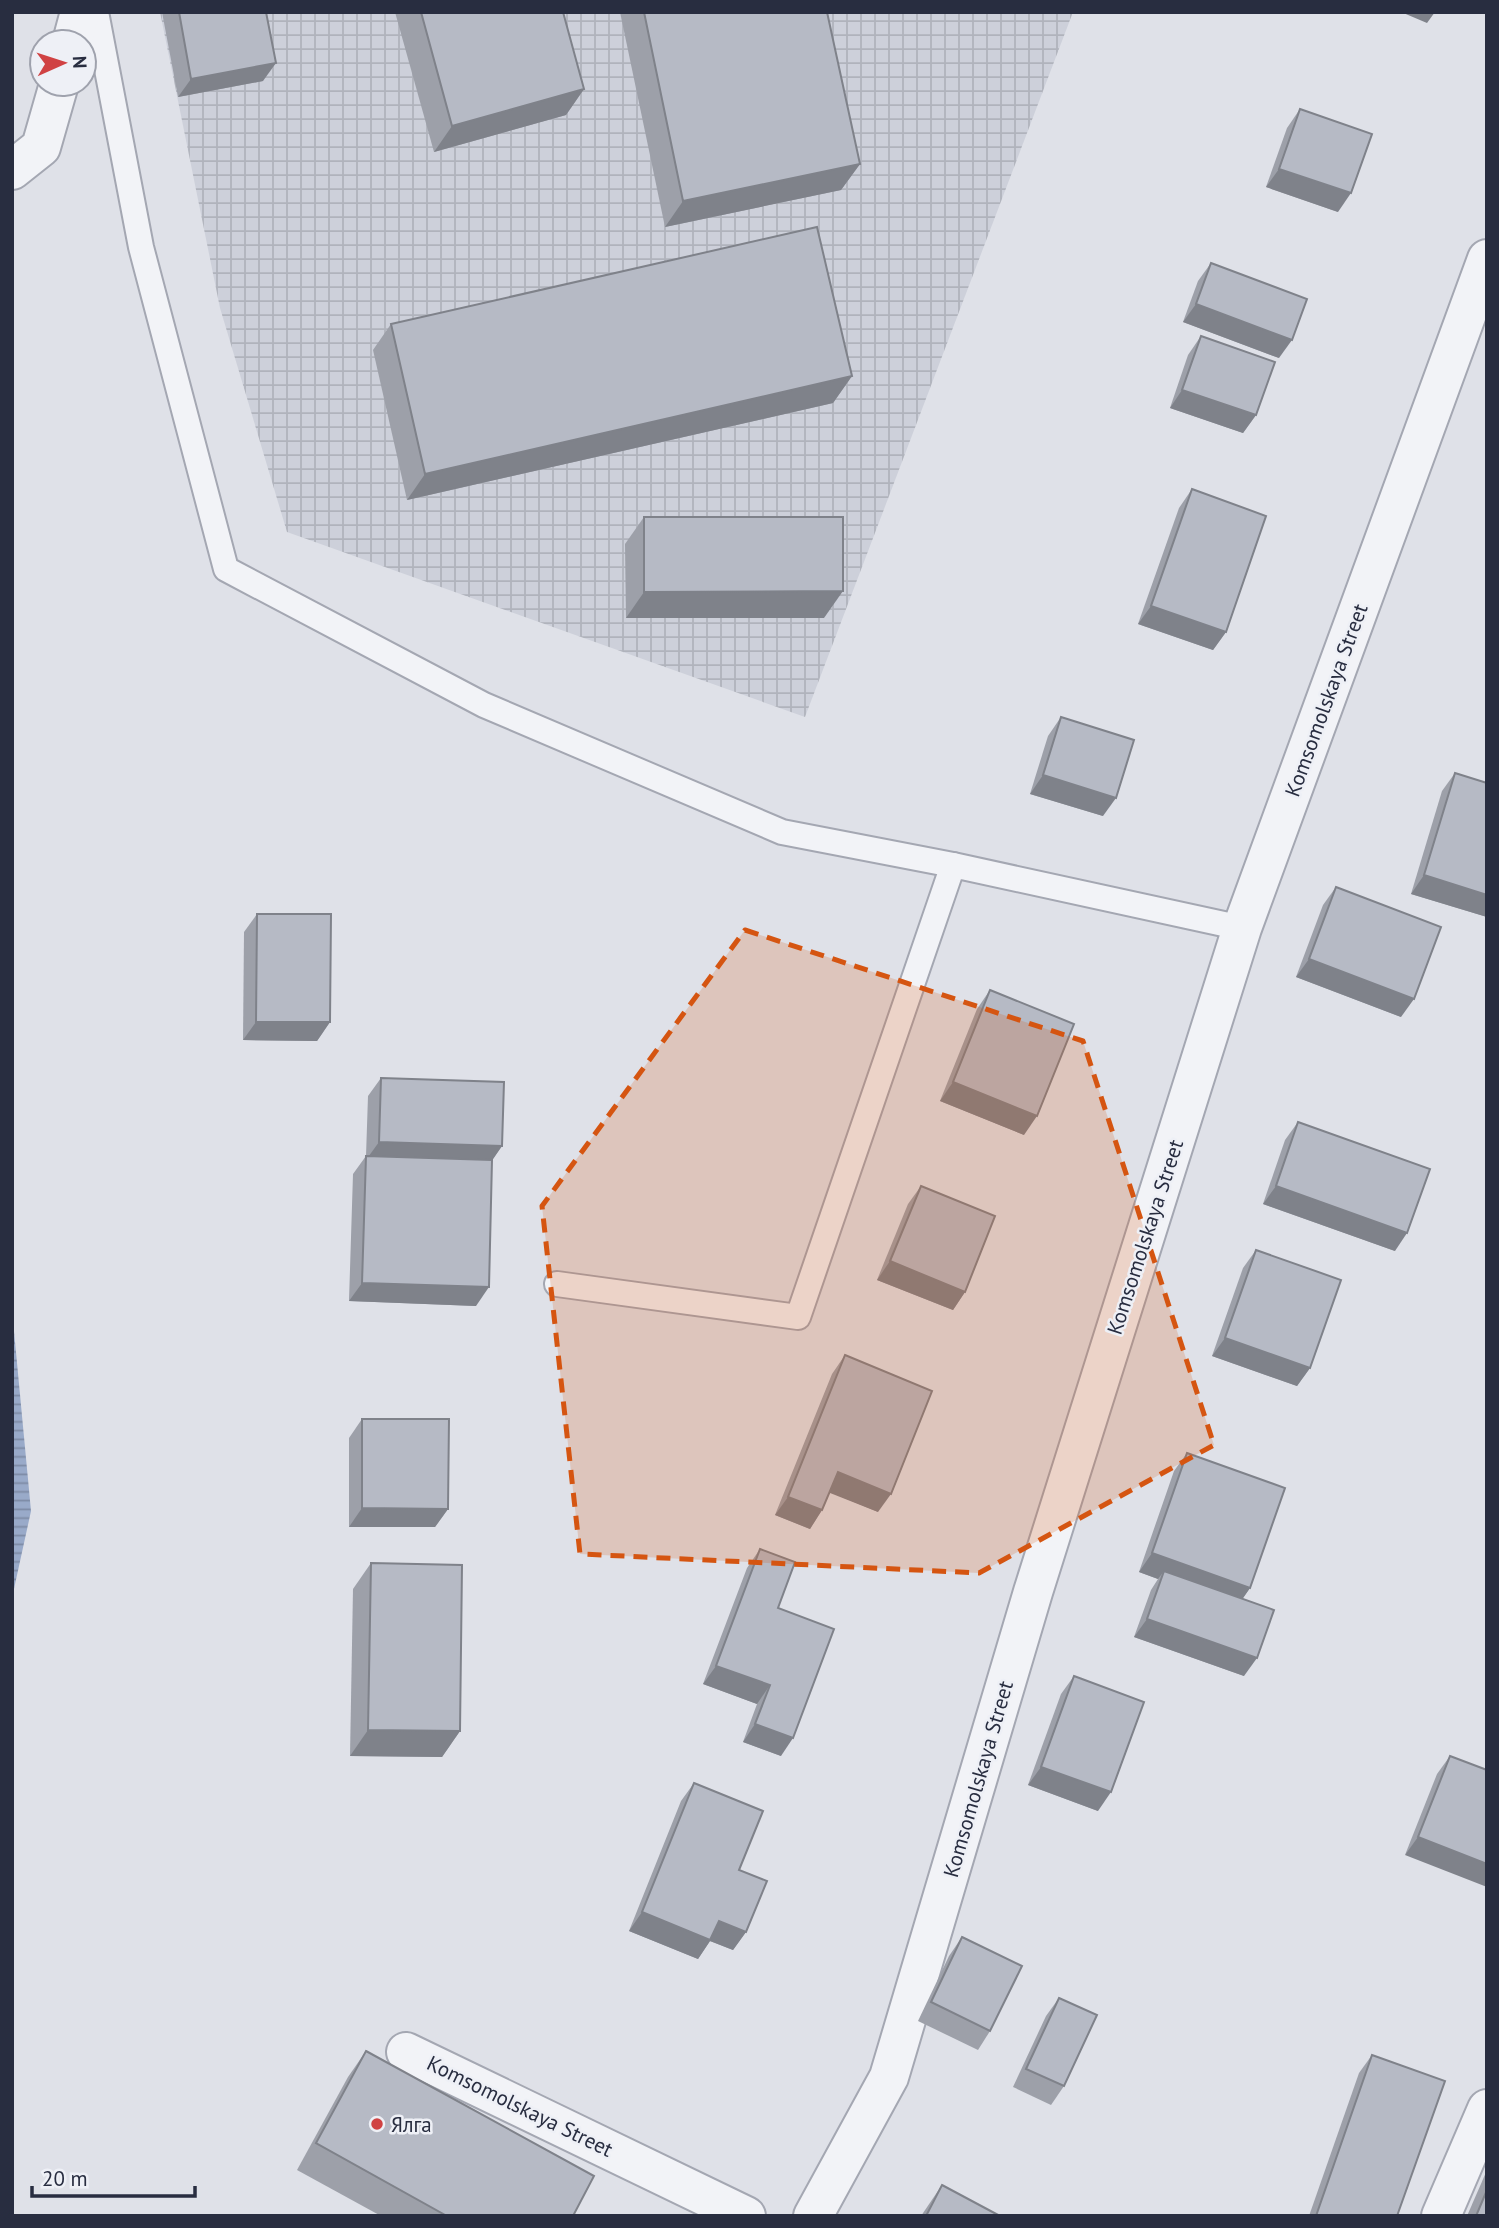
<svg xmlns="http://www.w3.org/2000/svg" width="1499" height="2228" viewBox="0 0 1499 2228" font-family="'PT Sans',sans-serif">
	<defs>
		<pattern id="industrial-grid" width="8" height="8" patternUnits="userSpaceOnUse" patternTransform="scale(1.75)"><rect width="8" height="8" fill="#cdd0da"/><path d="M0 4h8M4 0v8" fill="none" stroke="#b0b3bc"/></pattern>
		<pattern id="water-rules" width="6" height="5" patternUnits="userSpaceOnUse" patternTransform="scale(1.75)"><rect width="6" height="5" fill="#99aac9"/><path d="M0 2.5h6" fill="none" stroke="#7d8ba5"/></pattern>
	</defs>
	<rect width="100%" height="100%" fill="#dfe1e8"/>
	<!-- industrial -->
	<path fill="url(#industrial-grid)" d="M160,12H1073L805,717L287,532L220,308Z"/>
	<!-- water -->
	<path fill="url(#water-rules)" d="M12,1310L31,1511L12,1598Z"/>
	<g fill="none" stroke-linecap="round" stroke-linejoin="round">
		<defs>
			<g id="service">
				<path d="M96,12L141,247L226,569L484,705L782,832L953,865"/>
				<path d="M557,1284L798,1317L953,865L1242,928"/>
			</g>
			<g id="minor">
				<path d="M72,42L80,12"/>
				<path d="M12,170L41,147L59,84"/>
				<path d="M406,2052L746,2216"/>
				<path d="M813,2216L889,2077L1033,1592L1242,928L1487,259"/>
				<path d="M1441,2216L1487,2109"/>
			</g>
		</defs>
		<!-- service casing -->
		<use href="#service" stroke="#a4a7b2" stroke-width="28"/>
		<!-- minor casing -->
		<use href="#minor" stroke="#a4a7b2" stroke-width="42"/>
		<!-- service -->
		<use href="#service" stroke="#f2f3f7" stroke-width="24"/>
		<!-- minor -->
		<use href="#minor" stroke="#f2f3f7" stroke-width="38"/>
	</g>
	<!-- wall -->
	<g fill="#9da0a9">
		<path d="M162,12H266L263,81L178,97Z"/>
		<path d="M395,12H563L584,89L566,115L434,152Z"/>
		<path d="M620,12H827L860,164L841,190L665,227Z"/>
		<path d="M1300,109L1338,212L1266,187L1287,128Z"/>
		<path d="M1211,263L1279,358L1183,322L1198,281Z"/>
		<path d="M391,324L852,376L833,403L407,500L373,350Z"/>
		<path d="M1201,336L1256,415L1243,433L1170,408L1188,355Z"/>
		<path d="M1192,489L1226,632L1213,650L1138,624L1179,508Z"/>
		<path d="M644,517L824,618H626L625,544Z"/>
		<path d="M1061,717L1103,816L1030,794L1048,736Z"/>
		<path d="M1455,773L1487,917L1411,894L1442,791Z"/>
		<path d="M1336,887L1401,1017L1296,977L1323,905Z"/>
		<path d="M257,914L330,1022L317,1041L243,1040L244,932Z"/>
		<path d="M990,990L1024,1135L940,1101L977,1009Z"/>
		<path d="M381,1078L502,1146L492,1160L476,1306L349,1301L353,1174L366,1156L368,1096Z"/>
		<path d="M1298,1122L1395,1251L1263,1204L1285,1140Z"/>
		<path d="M921,1186L965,1292L953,1310L877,1280L908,1204Z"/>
		<path d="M1256,1250L1310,1368L1297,1386L1212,1356L1243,1268Z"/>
		<path d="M845,1355L878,1512L830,1492L822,1510L810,1529L775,1515L832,1374Z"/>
		<path d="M362,1419L448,1509L435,1527H349V1438Z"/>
		<path d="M1187,1453L1250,1588L1242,1599L1244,1676L1134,1637L1151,1590L1158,1579L1139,1572L1174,1471Z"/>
		<path d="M760,1549L778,1608L781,1756L743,1742L757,1704L703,1684L747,1568Z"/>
		<path d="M371,1563L460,1731L442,1757L350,1756L353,1589Z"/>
		<path d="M1074,1676L1098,1811L1028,1785L1061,1694Z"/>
		<path d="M1450,1756L1487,1770L1405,1855L1437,1774Z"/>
		<path d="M694,1783L739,1870L746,1932L733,1950L710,1941L698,1959L629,1931L681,1801Z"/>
		<path d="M962,1937L990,2031L978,2050L918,2021L949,1956Z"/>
		<path d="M1059,1998L1064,2086L1051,2105L1013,2087L1046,2016Z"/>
		<path d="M366,2051L573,2216H381L297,2170L348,2077Z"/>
		<path d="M1372,2055L1397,2216H1309L1359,2073Z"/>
		<path d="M1487,2170V2216H1467Z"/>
		<path d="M942,2185L1000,2216H921Z"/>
	</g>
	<!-- shaded-wall -->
	<g fill="#7f828a">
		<path d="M1401,12H1435L1427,23Z"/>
		<path d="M276,63L263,81L178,97L191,79Z"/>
		<path d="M584,89L566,115L434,152L452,126Z"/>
		<path d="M860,164L841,190L665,227L683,201Z"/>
		<path d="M1279,169L1351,193L1338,212L1266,187Z"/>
		<path d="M1196,304L1292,340L1279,358L1183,322Z"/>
		<path d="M852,376L833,403L407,500L425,474Z"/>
		<path d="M1182,390L1256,415L1243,433L1170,408Z"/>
		<path d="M843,591L824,618H626L644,592Z"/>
		<path d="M1151,606L1226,632L1213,650L1138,624Z"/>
		<path d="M1043,775L1116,798L1103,816L1030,794Z"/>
		<path d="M1424,875L1487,895V917L1411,894Z"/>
		<path d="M1309,959L1414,999L1401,1017L1296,977Z"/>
		<path d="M256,1022H330L317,1041L243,1040Z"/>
		<path d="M953,1082L1037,1116L1024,1135L940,1101Z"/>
		<path d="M379,1142L502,1146L489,1165L366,1160Z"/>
		<path d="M1276,1186L1407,1233L1395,1251L1263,1204Z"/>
		<path d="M890,1261L965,1292L953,1310L877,1280Z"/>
		<path d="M362,1283L489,1287L476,1306L349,1301Z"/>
		<path d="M1225,1338L1310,1368L1297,1386L1212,1356Z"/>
		<path d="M838,1472L891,1494L878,1512L825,1491Z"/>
		<path d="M788,1497L822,1510L810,1529L775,1515Z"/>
		<path d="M362,1508L448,1509L435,1527H349Z"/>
		<path d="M1152,1553L1250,1588L1237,1607L1164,1571L1158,1579L1139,1572Z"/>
		<path d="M1147,1619L1257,1658L1244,1676L1134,1637Z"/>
		<path d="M716,1666L770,1685L757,1704L703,1684Z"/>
		<path d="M755,1724L793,1738L781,1756L743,1742Z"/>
		<path d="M368,1730L460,1731L442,1757L350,1756Z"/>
		<path d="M1041,1767L1111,1792L1098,1811L1028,1785Z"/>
		<path d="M1418,1837L1487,1864V1887L1405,1855Z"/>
		<path d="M642,1912L719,1921L746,1932L733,1950L710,1941L698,1959L629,1931Z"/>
	</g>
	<!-- building -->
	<g fill="#b6bac5" stroke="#7f828a" stroke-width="2">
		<path d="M179,12H266L276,63L191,79Z"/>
		<path d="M421,12H563L584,89L452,126Z"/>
		<path d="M644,12H827L860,164L683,201Z"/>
		<path d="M1300,109L1372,134L1351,193L1279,169Z"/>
		<path d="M817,227L852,376L425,474L391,324Z"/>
		<path d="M1211,263L1307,299L1292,340L1196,304Z"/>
		<path d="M1201,336L1275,362L1256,415L1182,390Z"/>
		<path d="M1192,489L1266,516L1226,632L1151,606Z"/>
		<path d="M644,517H843V591L644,592Z"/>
		<path d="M1061,717L1134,740L1116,798L1043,775Z"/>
		<path d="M1455,773L1487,783V895L1424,875Z"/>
		<path d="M1336,887L1441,927L1414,999L1309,959Z"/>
		<path d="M257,914H331L330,1022H256Z"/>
		<path d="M990,990L1074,1024L1037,1116L953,1082Z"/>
		<path d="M381,1078L504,1082L502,1146L379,1142Z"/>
		<path d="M1298,1122L1430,1169L1407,1233L1276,1186Z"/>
		<path d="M366,1156L492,1160L489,1287L362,1283Z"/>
		<path d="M921,1186L995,1216L965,1292L890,1261Z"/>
		<path d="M1256,1250L1341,1280L1310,1368L1225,1338Z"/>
		<path d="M845,1355L932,1391L891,1494L838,1472L822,1510L788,1497Z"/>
		<path d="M362,1419H449L448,1509L362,1508Z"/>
		<path d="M1187,1453L1285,1488L1250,1588L1152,1553Z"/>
		<path d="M760,1549L795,1562L778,1608L834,1629L793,1738L755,1724L770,1685L716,1666Z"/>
		<path d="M371,1563L462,1565L460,1731L368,1730Z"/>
		<path d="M1164,1571L1274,1610L1257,1658L1147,1619Z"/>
		<path d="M1074,1676L1144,1702L1111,1792L1041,1767Z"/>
		<path d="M1450,1756L1487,1770V1864L1418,1837Z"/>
		<path d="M694,1783L763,1811L739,1870L767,1881L746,1932L719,1921L710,1940L642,1912Z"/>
		<path d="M962,1937L1022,1966L990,2031L931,2002Z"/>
		<path d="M1059,1998L1097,2015L1064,2086L1026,2069Z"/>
		<path d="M366,2051L594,2176L573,2216H447L316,2143Z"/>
		<path d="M1372,2055L1445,2081L1397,2216H1316Z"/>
		<path d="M942,2185L1000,2216H926Z"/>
		<path d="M1487,2190V2216H1476Z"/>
	</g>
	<!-- marked area -->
	<path fill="#d55511" fill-opacity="0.2" stroke="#d55511" stroke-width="5" stroke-dasharray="14 9" stroke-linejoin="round" d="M745,930L1083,1041L1214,1445L979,1573L580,1554L542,1206Z"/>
	<!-- markers -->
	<circle fill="#d04243" stroke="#eef0f6" stroke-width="2.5" cx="377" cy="2124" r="7"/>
	<g text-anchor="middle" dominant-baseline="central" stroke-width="5" stroke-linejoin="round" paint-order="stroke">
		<!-- street labels -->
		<g font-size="21" fill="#282d40" stroke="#eef0f6">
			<text transform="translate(1326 700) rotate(-70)">Komsomolskaya Street</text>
			<text transform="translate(1145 1237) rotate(-72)">Komsomolskaya Street</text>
			<text transform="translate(978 1779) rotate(-74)">Komsomolskaya Street</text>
			<text transform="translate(520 2106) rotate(26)">Komsomolskaya Street</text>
		</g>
		<!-- poi labels -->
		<g font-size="21" fill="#282d40" stroke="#eef0f6" text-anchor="start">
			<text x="391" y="2124">Ялга</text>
		</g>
	</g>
	<!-- border -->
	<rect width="1499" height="2228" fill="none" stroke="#282d40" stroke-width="28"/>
	<!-- north arrow -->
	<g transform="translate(63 63) rotate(87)"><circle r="33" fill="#eef0f6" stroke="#9fa2ad" stroke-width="2"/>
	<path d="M0-5L12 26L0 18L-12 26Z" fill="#d04243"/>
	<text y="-10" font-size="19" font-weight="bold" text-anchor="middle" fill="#282d40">N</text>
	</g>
	<!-- scale -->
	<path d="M32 2186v10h163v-10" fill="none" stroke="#282d40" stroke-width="3.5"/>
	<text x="42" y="2186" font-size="21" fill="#282d40" stroke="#eef0f6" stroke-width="5" paint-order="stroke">20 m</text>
</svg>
